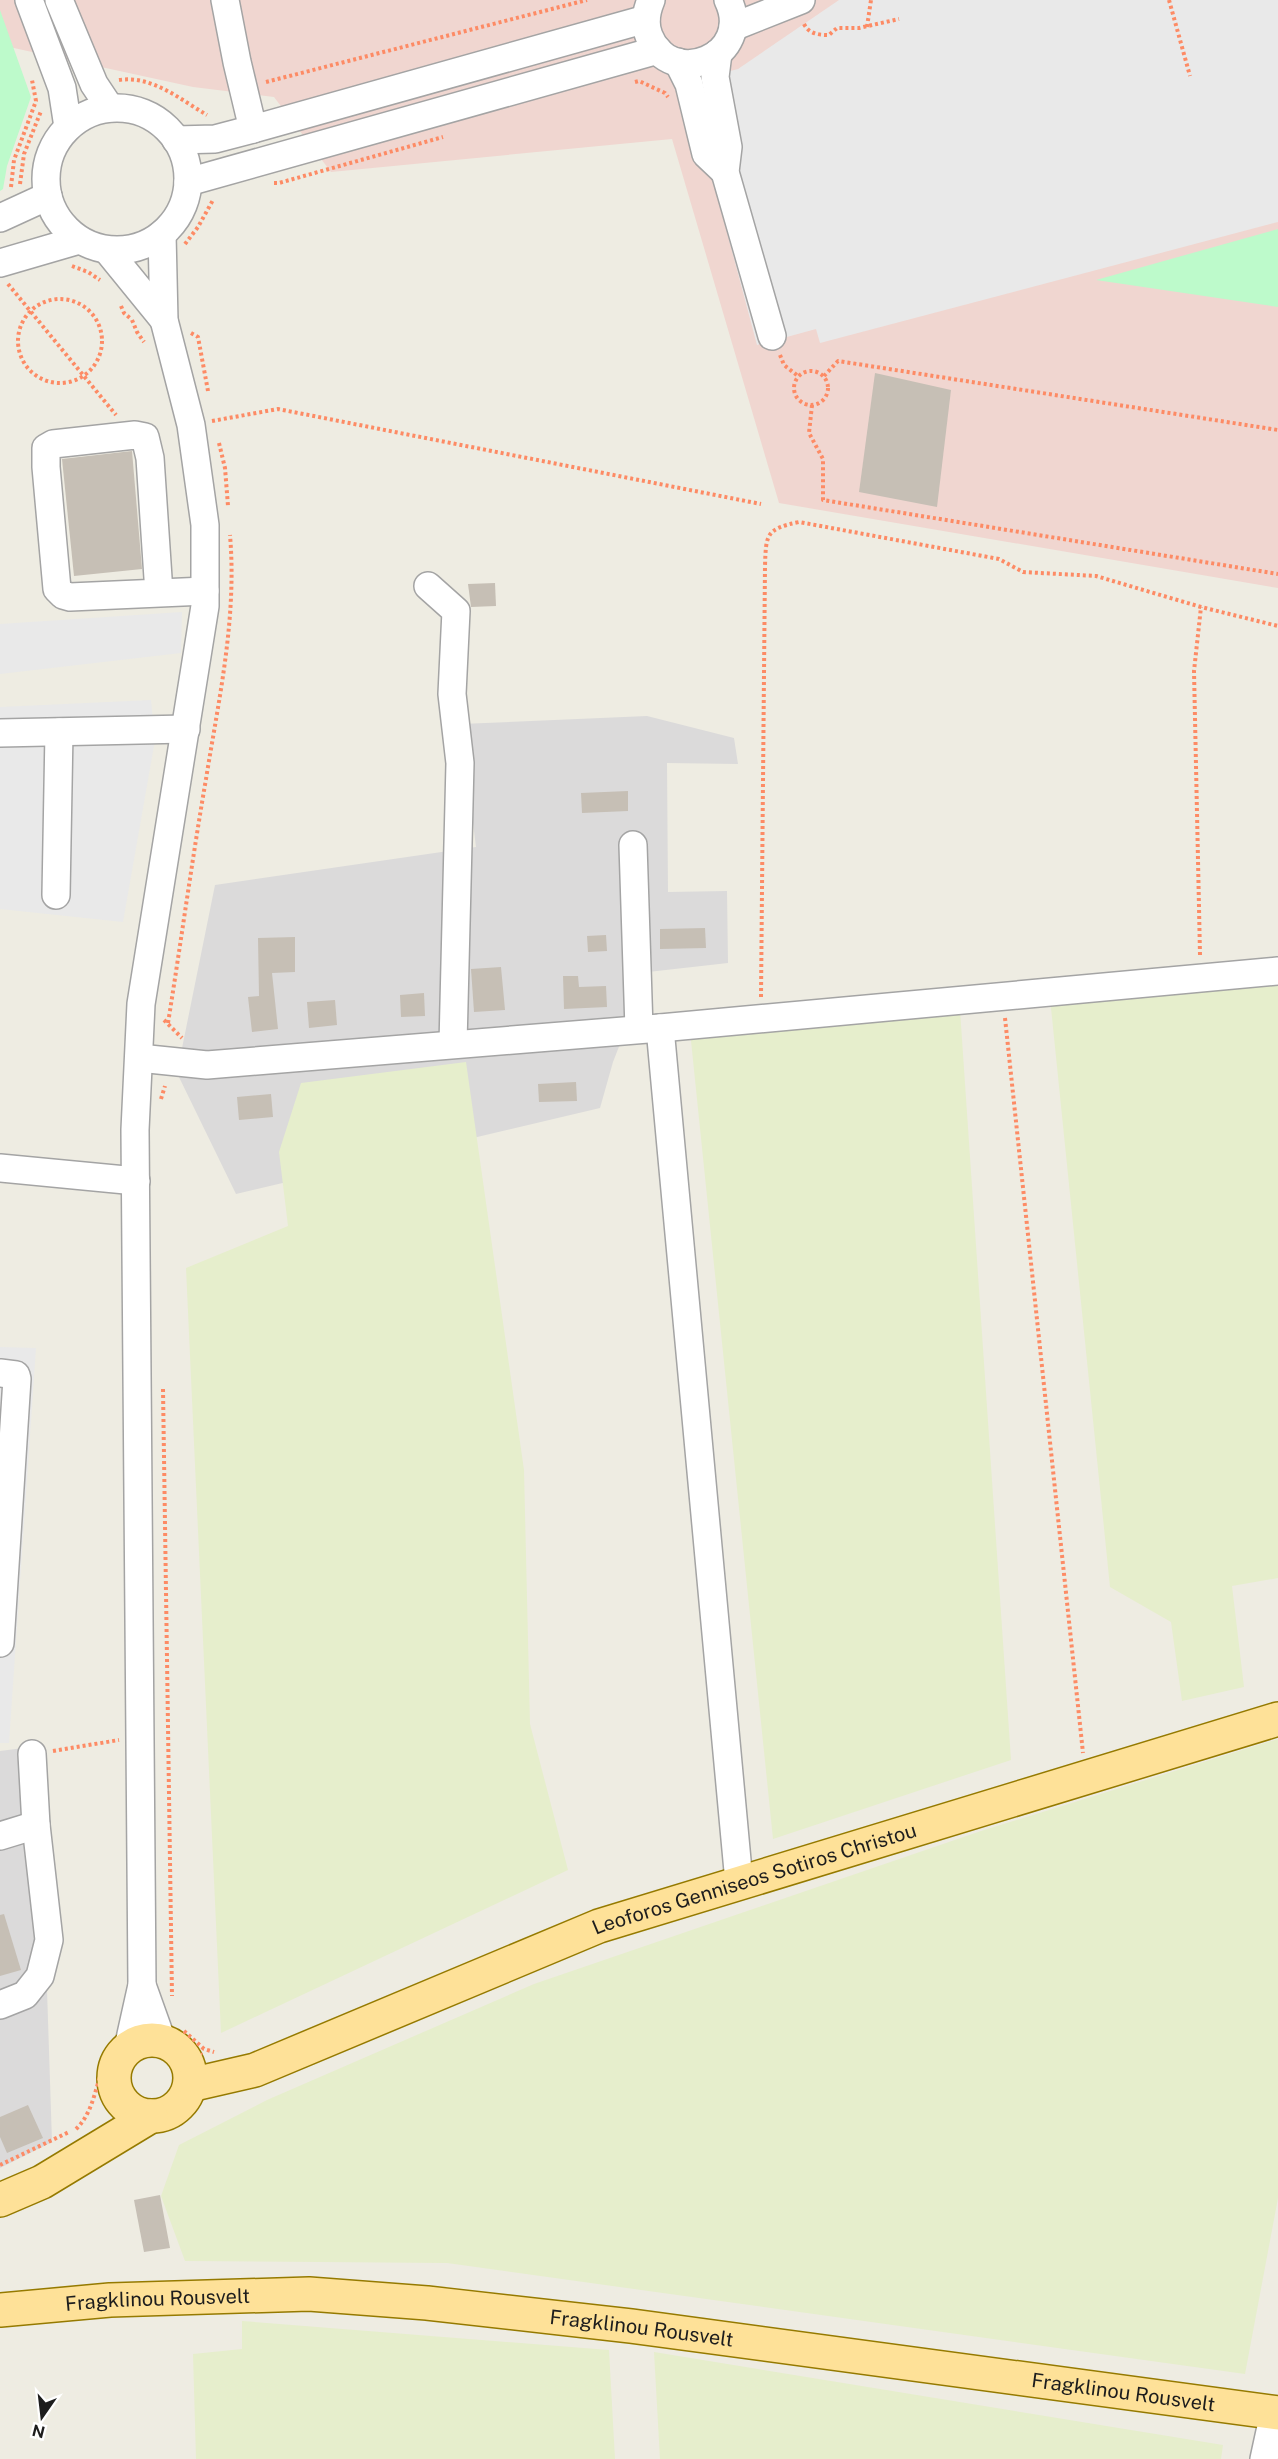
<svg xmlns="http://www.w3.org/2000/svg" width="1278" height="2459" viewBox="0 0 1278 2459" font-family="'Public Sans',sans-serif">
	<rect width="100%" height="100%" fill="#eeece2"/>
	<!-- residential -->
	<g fill="#dbdada">
		<path d="M647,716L734,738L738,764L667,763L668,892L727,891L728,963L648,972L613,1062L600,1108L236,1194L177,1073L215,885L476,847L461,724Z"/>
		<path d="M39,1746L52,2142L0,2168V1751Z"/>
	</g>
	<!-- commercial -->
	<path fill="#f0d6d0" d="M0,0H1278V588L779,503L672,139L331,172L274,97L193,87L0,45Z"/>
	<!-- farmland -->
	<g fill="#e6eecc">
		<path d="M1278,984V1578L1232,1586L1244,1687L1182,1701L1171,1622L1110,1587L1050,998Z"/>
		<path d="M960,1010L1011,1760L773,1839L690,1031Z"/>
		<path d="M466,1062L524,1470L530,1724L568,1870L221,2033L186,1268L288,1226L279,1152L301,1083Z"/>
		<path d="M1278,1739V2198L1245,2374L447,2263L185,2261L161,2196L179,2145L267,2100L534,1984L981,1831Z"/>
		<path d="M242,2321L609,2350L615,2459H196L193,2354L242,2349Z"/>
		<path d="M654,2352L1223,2445L1221,2459H660Z"/>
	</g>
	<!-- park -->
	<g fill="#bdfacb">
		<path d="M0,10L31,97L7,166L3,189L0,191Z"/>
		<path d="M1278,229V307L1096,280Z"/>
	</g>
	<!-- parking -->
	<g fill="#e9e9e9">
		<path d="M839,0H1278V222L820,343L816,329L757,345L687,82L738,69Z"/>
		<path d="M182,612L181,653L0,674V624Z"/>
		<path d="M151,700L155,740L123,922L0,909V707Z"/>
		<path d="M0,1347L36,1348L9,1743H0Z"/>
	</g>
	<!-- building -->
	<g fill="#c6bfb5">
		<path d="M875,373L951,390L937,507L859,492Z"/>
		<path d="M132,451L142,569L74,576L62,459Z"/>
		<path d="M495,583L496,606L471,607L468,584Z"/>
		<path d="M628,791V811L582,813L581,793Z"/>
		<path d="M705,928L706,948L660,949V929Z"/>
		<path d="M606,935L607,951L588,952L587,936Z"/>
		<path d="M295,937V972L272,973L278,1029L252,1032L248,997L259,996L258,938Z"/>
		<path d="M501,967L505,1010L474,1012L471,969Z"/>
		<path d="M563,976H578L579,987L606,986L607,1007L564,1009Z"/>
		<path d="M424,993L425,1016L401,1017L400,995Z"/>
		<path d="M335,1000L337,1025L309,1028L307,1002Z"/>
		<path d="M576,1082L577,1101L539,1102L538,1084Z"/>
		<path d="M271,1094L273,1117L239,1120L237,1097Z"/>
		<path d="M4,1914L21,1970L0,1976V1915Z"/>
		<path d="M28,2105L43,2138L7,2153L0,2137V2117Z"/>
		<path d="M160,2195L170,2248L144,2252L134,2200Z"/>
	</g>
	<g fill="none" stroke-linecap="round" stroke-linejoin="round">
		<defs>
			<g id="minor">
				<path d="M29,0L62,88L68,127"/>
				<path d="M59,0L94,84L110,108"/>
				<path d="M225,0L237,62L253,129"/>
				<path d="M651,0C646,12 644,24 649,36C671,91 755,56 728,0"/>
				<path d="M733,27L801,0"/>
				<path d="M718,53L715,77L728,147L725,172L772,336"/>
				<path d="M678,62L689,84L706,154L725,172"/>
				<circle cx="117" cy="179" r="71"/>
				<path d="M176,140L215,139L253,129L646,19"/>
				<path d="M188,182L658,50"/>
				<path d="M0,218L48,196"/>
				<path d="M107,250L164,320"/>
				<path d="M0,263L79,240"/>
				<path d="M428,586L456,611L452,694L460,763L453,1044"/>
				<path d="M159,593L150,458L145,437L135,435L53,444L46,448V467L57,589L63,595L70,597L205,591"/>
				<path d="M0,733L186,729"/>
				<path d="M633,845L639,1029"/>
				<path d="M56,895L59,732"/>
				<path d="M660,1028L739,1882"/>
				<path d="M139,1058L207,1065L660,1028L1278,971"/>
				<path d="M0,1168L136,1181"/>
				<path d="M0,1373L16,1375L17,1379L0,1643"/>
				<path d="M0,1836L36,1825"/>
				<path d="M142,1985L162,2041"/>
				<path d="M0,2005L25,1995L40,1976L49,1940L36,1825L32,1754"/>
				<path d="M128,2048L142,1985L135,1130L141,1004L205,606V525L191,425L164,320L162,234"/>
				<path d="M1264,2459L1274,2413"/>
			</g>
			<g id="major">
				<circle cx="152" cy="2078" r="38"/>
				<path id="s1" d="M190,2085L255,2070L599,1926L1278,1719"/>
				<path d="M0,2200L42,2182L151,2116"/>
				<path id="s2" d="M0,2310L110,2300L309,2294L427,2303L631,2326L1278,2413"/>
			</g>
		</defs>
		<!-- minor casing -->
		<use href="#minor" stroke="#a4a4a4" stroke-width="30"/>
		<!-- major casing -->
		<use href="#major" stroke="#957a00" stroke-width="36"/>
		<!-- path -->
		<g stroke="#fd8b65" stroke-width="4" stroke-dasharray="3 3" stroke-linecap="butt">
			<path d="M1169,0L1190,76"/>
			<path d="M804,24C809,34 819,35 829,35L837,28H859L899,19"/>
			<path d="M867,27L871,0"/>
			<path d="M119,80C152,75 181,100 207,115"/>
			<path d="M266,82L587,0"/>
			<path d="M635,82L639,81L665,93L668,97"/>
			<path d="M274,183H279L443,137"/>
			<path d="M20,184L24,154L41,111"/>
			<path d="M11,187L14,160L36,101L32,80"/>
			<path d="M185,244L198,227L213,200"/>
			<path d="M72,266L88,272L100,280"/>
			<path d="M8,284L116,415"/>
			<circle cx="60" cy="341" r="42"/>
			<path d="M121,306L124,313L131,319"/>
			<path d="M132,320L137,332L144,342"/>
			<path d="M191,333L198,337L208,391"/>
			<path d="M780,355L784,365L798,376"/>
			<circle cx="811" cy="388" r="17"/>
			<path d="M824,376L838,361L1278,430"/>
			<path d="M812,405L809,433L823,459V500L1278,574"/>
			<path d="M212,421L278,409L761,504"/>
			<path d="M219,443L225,468L228,506"/>
			<path d="M1200,955L1194,671L1201,607"/>
			<path d="M761,997L765,566C766,534 766,529 799,522L999,559L1023,572L1096,576L1201,607L1278,626"/>
			<path d="M1005,1018L1083,1753"/>
			<path d="M164,1020L182,1038"/>
			<path d="M168,1023C181,942 192,860 206,779C219,698 237,618 230,535"/>
			<path d="M161,1099L165,1086"/>
			<path d="M163,1389L172,1996"/>
			<path d="M53,1751L119,1740"/>
			<path d="M184,2031L204,2049L214,2052"/>
			<path d="M185,2045L202,2055"/>
			<path d="M76,2129C96,2110 95,2080 108,2058"/>
			<path d="M0,2165L69,2132"/>
		</g>
		<!-- minor -->
		<use href="#minor" stroke="#fff" stroke-width="27"/>
		<!-- major -->
		<use href="#major" stroke="#fee198" stroke-width="33"/>
	</g>
	<g text-anchor="middle" dominant-baseline="central" stroke-width="6" stroke-linejoin="round" paint-order="stroke">
		<!-- street labels -->
		<g font-size="20" fill="#1d1d1d" stroke="#fff">
			<text stroke="none"><textPath href="#s1" startOffset="602">Leoforos Genniseos Sotiros Christou</textPath></text>
			<text stroke="none"><textPath href="#s2" startOffset="158">Fragklinou Rousvelt</textPath></text>
			<text stroke="none"><textPath href="#s2" startOffset="644">Fragklinou Rousvelt</textPath></text>
			<text stroke="none"><textPath href="#s2" startOffset="1130">Fragklinou Rousvelt</textPath></text>
		</g>
	</g>
	<!-- north arrow -->
	<g transform="translate(42 2417) rotate(194)" stroke="#ffffff" stroke-width="4.5" paint-order="stroke">
	<path d="M0-4.5L10 22L0 15L-10 22Z" fill="#1d1d1d"/>
	<text y="-9" font-size="16" font-weight="bold" text-anchor="middle" fill="#1d1d1d">N</text>
	</g>
</svg>
